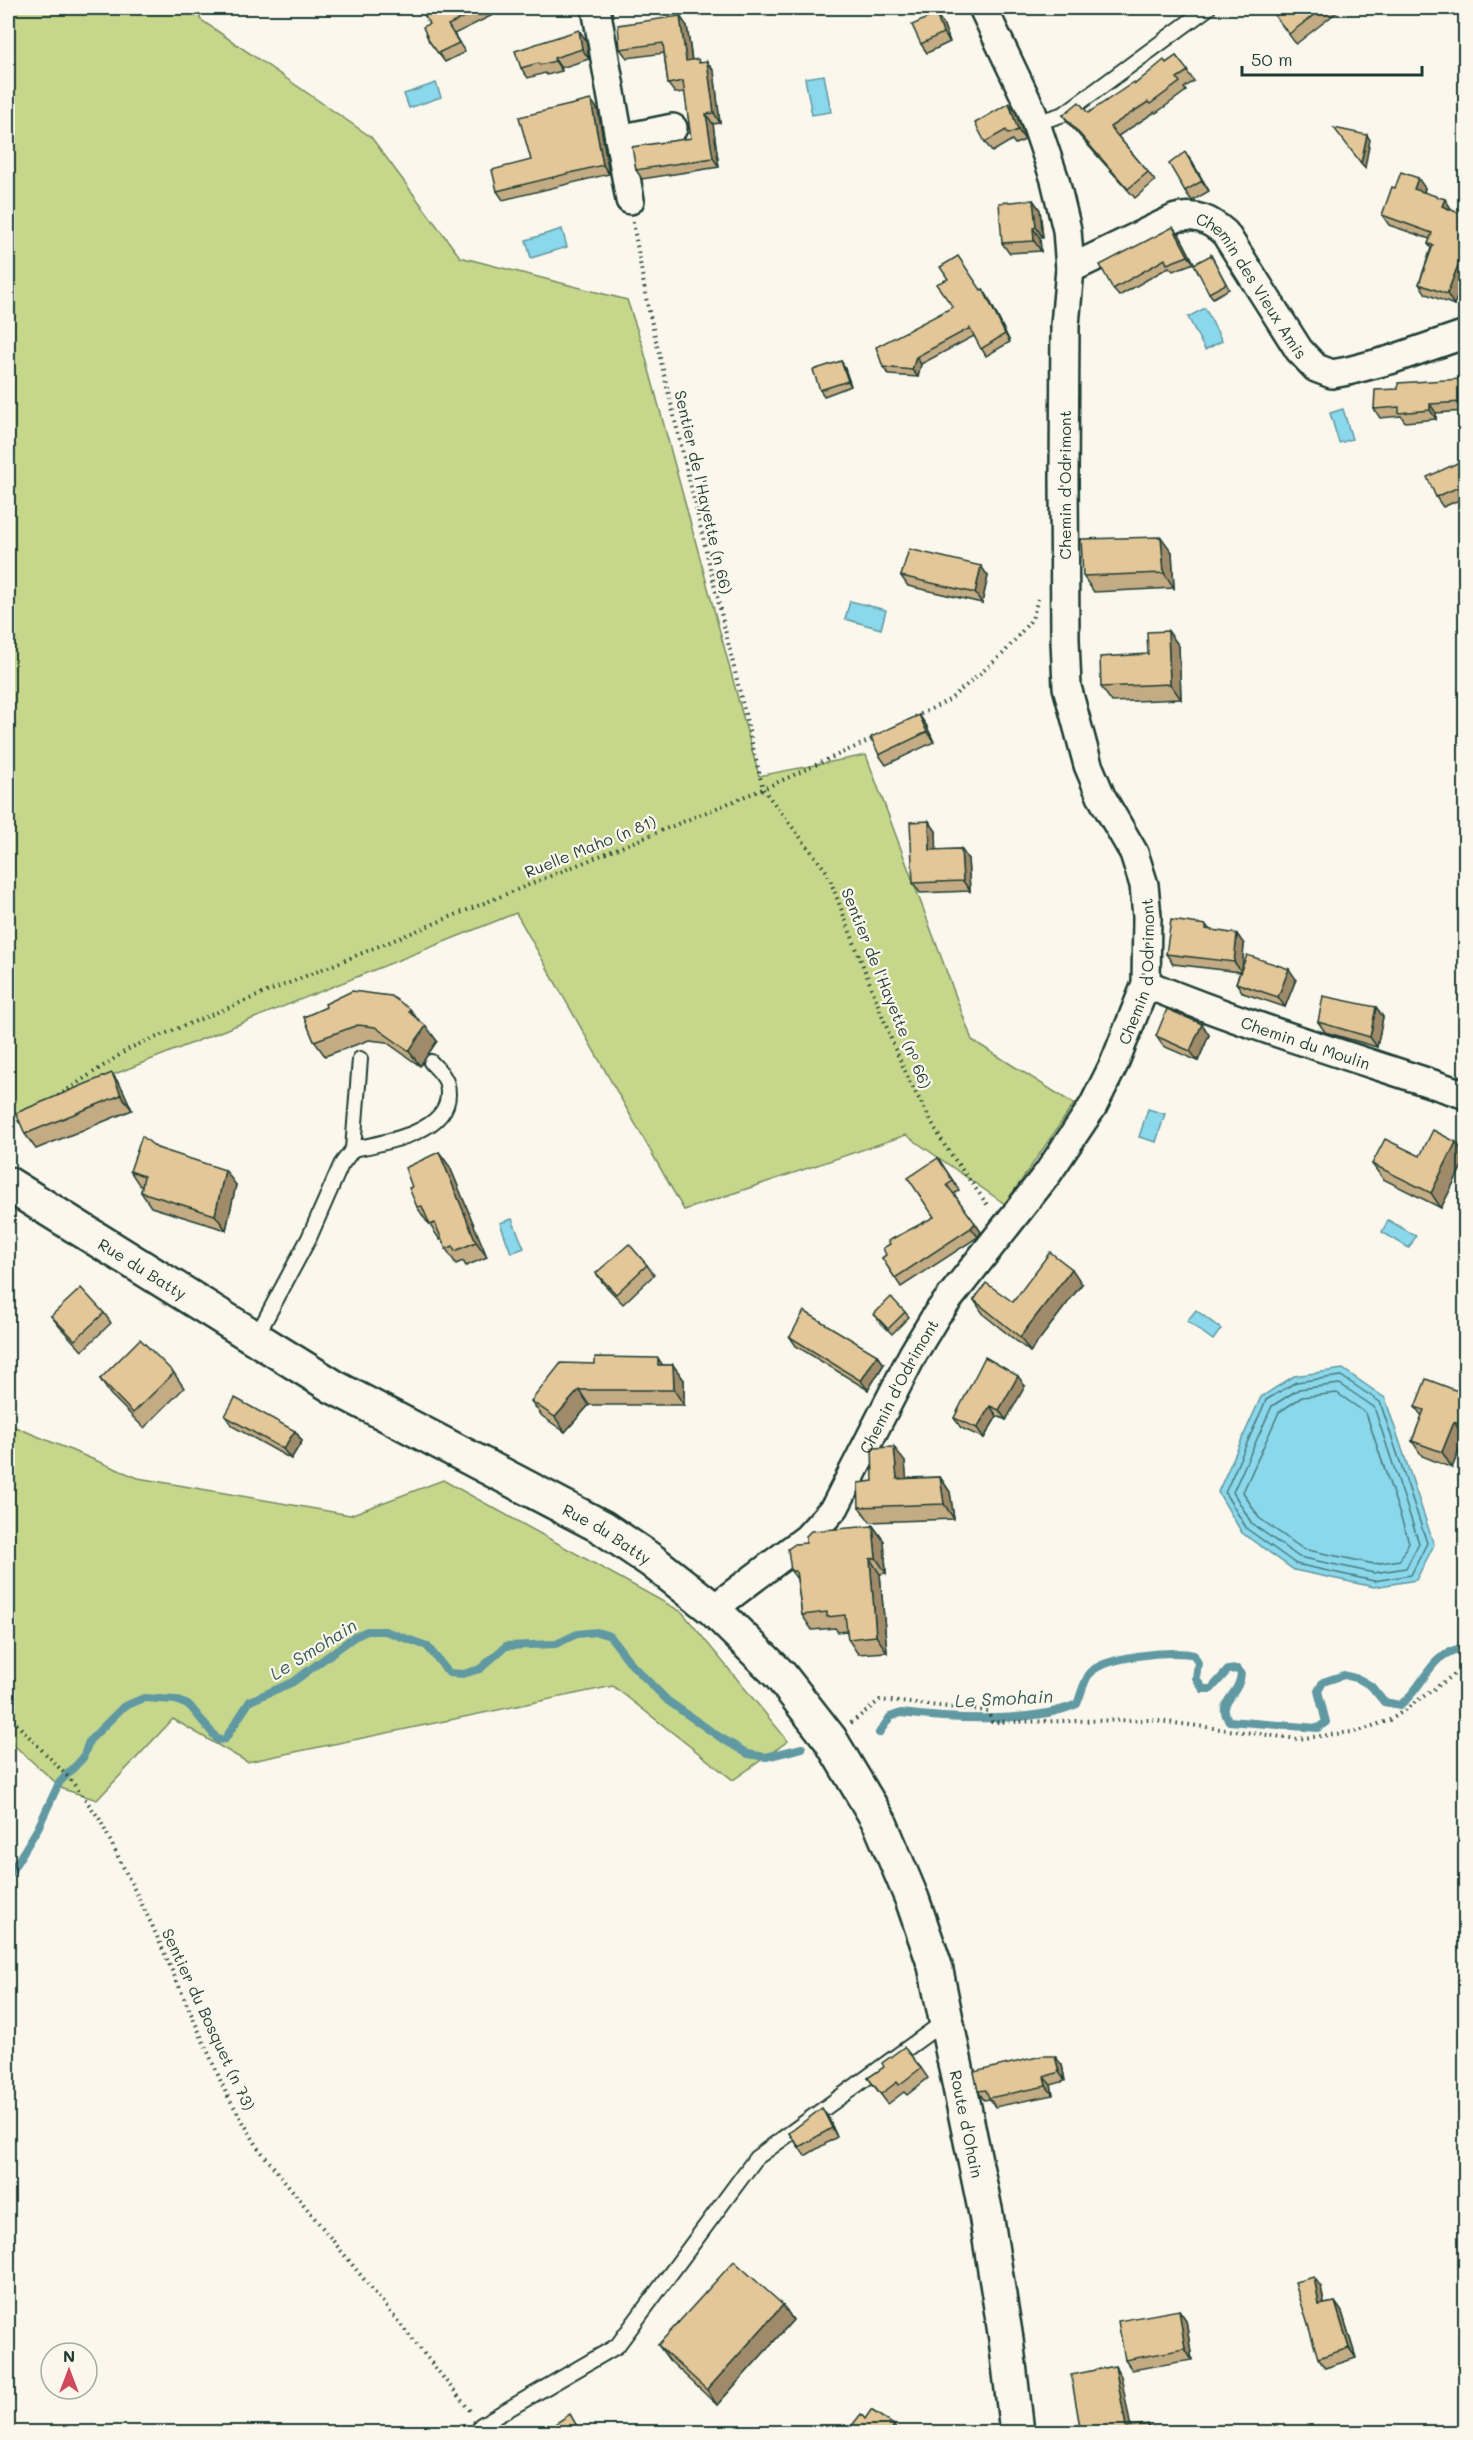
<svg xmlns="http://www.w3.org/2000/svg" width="1473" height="2440" viewBox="0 0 1473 2440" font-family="Mali,sans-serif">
	<rect width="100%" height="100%" fill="#fbf7ec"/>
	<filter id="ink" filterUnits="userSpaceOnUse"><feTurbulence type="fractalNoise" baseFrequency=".0167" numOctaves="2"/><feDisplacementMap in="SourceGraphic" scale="12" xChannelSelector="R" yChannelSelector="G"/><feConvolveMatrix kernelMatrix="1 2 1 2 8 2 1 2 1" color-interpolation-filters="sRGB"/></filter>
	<g filter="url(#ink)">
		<!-- green -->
		<g fill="#c6d78b" stroke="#728a60" stroke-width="1.5">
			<path d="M8,8H200V19L371,137L460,257L627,300L642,344L759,776L866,755L972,1040L1074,1104L1005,1204L906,1135L684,1210L516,913L8,1117Z"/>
			<path d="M8,1424L138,1478L350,1515L443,1480L682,1612L788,1741L733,1780L613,1686L247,1762L173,1719L97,1800L63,1789L8,1740Z"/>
		</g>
		<!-- water -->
		<g fill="#8bd7eb" stroke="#6099a2" stroke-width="1.5">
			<path d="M824,75L831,112L812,115L805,78Z"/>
			<path d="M436,83L441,97L409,108L404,94Z"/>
			<path d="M562,229L567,247L531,258L526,240Z"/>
			<path d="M1205,308L1222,341L1205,350L1188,317Z"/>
			<path d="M1343,409L1352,439L1339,443L1330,413Z"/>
			<path d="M850,601L886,610L881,629L845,619Z"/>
			<path d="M1148,1109L1165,1114L1156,1142L1139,1137Z"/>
			<path d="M512,1219L524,1248L511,1253L500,1223Z"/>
			<path d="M1388,1220L1416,1236L1409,1248L1382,1232Z"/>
			<path d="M1196,1310L1221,1329L1213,1340L1187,1321Z"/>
			<path d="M1343,1369L1385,1398L1434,1545L1416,1580L1374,1587L1294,1570L1242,1533L1218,1492L1261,1397L1294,1376Z"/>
		</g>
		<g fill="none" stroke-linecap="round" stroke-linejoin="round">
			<!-- shore -->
			<g stroke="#4a7b7d" stroke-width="1.5">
				<path d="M1341,1376L1380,1402L1427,1543L1411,1575L1374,1581L1296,1564L1247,1529L1225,1493L1266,1400L1296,1382Z"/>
				<path d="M1340,1384L1374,1407L1419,1543L1406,1568L1374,1573L1299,1557L1252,1524L1233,1492L1272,1406L1299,1389Z"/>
				<path d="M1337,1393L1366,1413L1409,1542L1400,1560L1374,1564L1303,1549L1259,1518L1243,1492L1279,1412L1302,1397Z"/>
			</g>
			<!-- stream -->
			<g stroke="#6099a2" stroke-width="8">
				<path d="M879,1733L890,1717L901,1713C950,1719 1032,1724 1077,1704C1081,1695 1084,1680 1090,1673C1103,1657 1173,1649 1194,1655L1198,1663L1196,1678L1203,1689H1211L1228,1670L1237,1669L1241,1673C1240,1696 1215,1702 1229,1721L1318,1728L1326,1722L1318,1691L1323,1682L1344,1675L1359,1679L1371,1686L1384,1702L1400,1705C1428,1684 1426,1654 1466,1647"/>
				<path d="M8,1877L38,1828L59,1783L83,1758L89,1741L123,1707L144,1698L176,1700L190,1706L218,1740L225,1739L250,1701L293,1682L354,1637L367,1631H385L427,1646L449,1673L463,1674L480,1669L506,1646L556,1644L577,1634L597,1632L610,1636L632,1665L668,1701L718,1736L748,1754L766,1757L802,1748"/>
			</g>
			<defs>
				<g id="service">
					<path d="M1036,123L1064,114L1208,8"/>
					<path d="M353,1149C382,1143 448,1133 448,1094C448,1088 447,1081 443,1076C440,1071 435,1067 431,1062"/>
					<path d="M255,1339L309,1238L341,1165L353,1149L360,1059"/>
					<path d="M481,2425L617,2346L756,2158L945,2021"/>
				</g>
				<g id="minor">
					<path d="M596,8L630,200"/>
					<path d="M619,139L673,128"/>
					<path id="s1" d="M1070,269L1176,218C1196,213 1210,220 1225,233L1299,350L1316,368L1332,374L1348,371L1390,360L1466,334"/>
					<path id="s2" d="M1146,984C1250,1027 1359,1059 1466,1095"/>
					<path id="s3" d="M713,1609L807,1538L835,1507L913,1354L937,1314L1048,1173L1093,1106L1114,1064L1146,984L1147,916L1144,885L1134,853L1101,796L1088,765L1067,687L1065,640L1064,478L1065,325L1070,269L1067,230L1055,180L1031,109L983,8"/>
				</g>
				<g id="secondary">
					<path id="s4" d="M8,1184L334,1387L602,1527L652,1561L713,1609L780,1675L830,1739L880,1823L912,1899L935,1966L986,2214L1006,2339L1017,2432"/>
				</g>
			</defs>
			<!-- service casing -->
			<use href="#service" stroke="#1f3d34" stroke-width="18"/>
			<!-- minor casing -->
			<use href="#minor" stroke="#1f3d34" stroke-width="32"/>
			<!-- secondary casing -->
			<use href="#secondary" stroke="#1f3d34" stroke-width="38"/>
			<!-- path -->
			<g stroke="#1f3d34" stroke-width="4" stroke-dasharray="1.5 4.5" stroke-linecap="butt">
				<path d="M633,222L647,303L763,789L827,872L895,1049L912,1086L945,1146L989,1207"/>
				<path d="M915,717L949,700L1004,653L1032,619L1038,599"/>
				<path d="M58,1096L130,1048L763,789L877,737"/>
				<path d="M8,1129L21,1120"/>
				<path d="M8,1715L70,1779L99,1818L152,1925L226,2093L259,2149L471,2412"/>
				<path d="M851,1723L880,1700L988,1711L992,1722L1151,1720L1298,1739L1359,1731L1392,1719L1466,1666"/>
				<path d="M448,2432L465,2428"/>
			</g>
			<!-- service -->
			<use href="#service" stroke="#fbf7ec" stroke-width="14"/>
			<!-- minor -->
			<use href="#minor" stroke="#fbf7ec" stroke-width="27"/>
			<!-- secondary -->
			<use href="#secondary" stroke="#fbf7ec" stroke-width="33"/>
		</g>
		<!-- wall -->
		<g fill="#c3ab83" stroke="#1f3d34" stroke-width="1.5">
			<path d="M421,8H515L508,11L507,8L454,34L465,52L445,62L429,41V24Z"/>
			<path d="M1286,8H1340L1341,9L1296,44L1275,16Z"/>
			<path d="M943,23L950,42L927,53L921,44Z"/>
			<path d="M687,26L692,60L701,63L714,71L720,123L713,124L719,167L642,179L636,170L691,138L685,92L675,93L668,84L664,53L627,58L620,49Z"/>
			<path d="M586,40L589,59L561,68L562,71L547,75L545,73L528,78L521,68Z"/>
			<path d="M1176,56L1194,81L1184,88L1186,91L1156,113L1155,112L1118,136L1148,172L1155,181L1135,198L1069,124L1063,115L1088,113L1135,84Z"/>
			<path d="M591,100L598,110L609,174L503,200L497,191L531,160Z"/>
			<path d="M1016,113L1025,140L1015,144L1012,140L992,152L985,142Z"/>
			<path d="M1192,162L1209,191L1192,201L1185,191Z"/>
			<path d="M1395,188H1425L1424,193L1454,305L1426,294L1419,284L1431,248L1428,244L1430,239L1389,225L1382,215Z"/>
			<path d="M1033,200L1040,210L1043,238H1040L1041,251L1009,253L1002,243Z"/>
			<path d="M1179,234L1194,263L1173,271L1169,267L1119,296L1113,289Z"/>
			<path d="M1211,255L1229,289L1213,298L1209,293Z"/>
			<path d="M983,289L988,297L1010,342L986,356L974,336L921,364L918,377L889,375L883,367L953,307Z"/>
			<path d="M841,361L844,366L851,386L824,396L820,390Z"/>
			<path d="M1461,379L1466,386V411L1436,413V419L1405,422L1401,416L1380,418L1374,409L1398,389Z"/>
			<path d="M1466,459V497L1443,507L1436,497Z"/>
			<path d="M1172,552L1174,588L1094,592L1083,576Z"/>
			<path d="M901,576H988L982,603L908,586Z"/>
			<path d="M1168,631L1179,646L1181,699L1112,702L1101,687L1148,654Z"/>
			<path d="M919,715L926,725L934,742L886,765L879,755Z"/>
			<path d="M936,831V850L961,849L968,859L970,891L920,893L913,883Z"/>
			<path d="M1206,925L1210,930L1244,944L1242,968L1296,979L1285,1007L1243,993L1236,983L1240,972L1173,964L1166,954Z"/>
			<path d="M1376,1007L1383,1017L1377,1047L1325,1032L1318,1022Z"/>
			<path d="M304,1017L418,1019L437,1041L420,1066L386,1042L369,1040L325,1056L314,1041Z"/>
			<path d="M1202,1024L1209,1035L1198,1061L1163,1046L1156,1036Z"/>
			<path d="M122,1088L132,1110L36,1149L25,1134Z"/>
			<path d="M157,1148L236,1185L226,1230L151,1207L141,1192L142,1186H140L130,1171Z"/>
			<path d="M439,1152L450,1167L487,1257L466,1266L463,1261L456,1264L446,1249L442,1239L440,1240L428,1222H427L417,1207L412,1187Z"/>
			<path d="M1420,1156H1466V1158L1441,1208L1383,1179L1372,1164Z"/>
			<path d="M938,1158L959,1190L954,1194L981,1232L978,1237L901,1287L882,1258L934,1217Z"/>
			<path d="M647,1265L654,1275L623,1304L603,1283L596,1273Z"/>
			<path d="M1082,1284L1030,1352L984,1315L974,1300L1013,1302Z"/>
			<path d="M905,1312L909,1317L892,1334L877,1319L874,1314Z"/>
			<path d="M104,1313L111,1323L82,1351L59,1326L51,1316Z"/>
			<path d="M790,1337L877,1355L884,1364L868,1390L796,1346Z"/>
			<path d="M595,1364L673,1365L684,1380V1405H589L565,1432L542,1416L531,1401Z"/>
			<path d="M174,1373L184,1388L144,1428L110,1394L100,1379Z"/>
			<path d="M1025,1386L1006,1420L997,1416L984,1438L961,1428L954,1418Z"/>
			<path d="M1466,1394V1437H1464L1452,1468L1422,1456L1412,1441L1422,1416L1415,1407Z"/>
			<path d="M225,1416L295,1431L302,1441L291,1459L232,1426Z"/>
			<path d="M905,1462L906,1478L940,1477L950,1492L954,1519L870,1522L859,1507L873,1481Z"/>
			<path d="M873,1526L884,1541L886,1573L880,1574L887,1652L858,1654L848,1639L847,1631L838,1632L835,1628L812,1630L802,1615L797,1579L791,1571L806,1543Z"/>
			<path d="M1062,2065L1065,2081L1051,2085L1053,2095L995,2107L990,2099L984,2100L978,2091Z"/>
			<path d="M884,2067L921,2068L928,2078L907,2095L904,2092L888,2104L868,2078Z"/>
			<path d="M828,2117L837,2137L805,2156L789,2133Z"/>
			<path d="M1321,2287L1324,2304L1335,2302L1342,2312L1356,2358L1325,2368L1318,2358Z"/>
			<path d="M783,2305L793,2320L717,2405L669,2360L658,2345Z"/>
			<path d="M1179,2310L1186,2320L1192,2360L1132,2370L1125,2360Z"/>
		</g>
		<!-- shaded-wall -->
		<g fill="#9f8b6a" stroke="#1f3d34" stroke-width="1.5">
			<path d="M936,14L943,23L950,42L943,33Z"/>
			<path d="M680,16L687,26L693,70L686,61Z"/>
			<path d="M579,30L586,40L589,59L582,49Z"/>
			<path d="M554,58L561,68L562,71L555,61Z"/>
			<path d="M707,62L714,71L720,123L714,113Z"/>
			<path d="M591,100L598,110L609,174L603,165Z"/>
			<path d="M1009,103L1016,113L1025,140L1018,130Z"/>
			<path d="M706,114L713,124L719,167L713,158Z"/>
			<path d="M1367,135L1370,140L1365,168L1361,163Z"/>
			<path d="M1185,152L1192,162L1209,191L1202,181Z"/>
			<path d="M1418,178L1425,188L1421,200L1414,189Z"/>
			<path d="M1445,199L1452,210L1442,206Z"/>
			<path d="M1033,200L1040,210L1043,238L1036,227Z"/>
			<path d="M1173,227L1179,234L1194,263L1188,256Z"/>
			<path d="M1033,228L1040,238L1041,251L1034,241Z"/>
			<path d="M1466,244V274L1454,305L1447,294Z"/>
			<path d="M983,289L988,297L1010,342L1005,334Z"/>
			<path d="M916,357L921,364L918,377L912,370Z"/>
			<path d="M841,361L844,366L851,386L848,381Z"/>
			<path d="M1461,379L1466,386V406L1463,402Z"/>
			<path d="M1430,404L1436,413V419L1430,410Z"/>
			<path d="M1161,537L1172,552L1174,588L1164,573Z"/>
			<path d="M981,566L988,576L982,603L975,593Z"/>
			<path d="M1168,631L1179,646L1181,699L1170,684Z"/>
			<path d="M919,715L926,725L934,742L927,732Z"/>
			<path d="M929,821L936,831L937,861L930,850Z"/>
			<path d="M961,849L968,859L970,891L963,881Z"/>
			<path d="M1237,934L1244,944L1242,972L1234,962Z"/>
			<path d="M1289,969L1296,979L1285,1007L1278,997Z"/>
			<path d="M1376,1007L1383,1017L1377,1047L1370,1037Z"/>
			<path d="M410,1009L421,1024L409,1012Z"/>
			<path d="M1202,1024L1209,1035L1198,1061L1190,1051Z"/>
			<path d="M426,1026L437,1041L420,1066L409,1051Z"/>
			<path d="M112,1073L122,1088L132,1110L121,1095Z"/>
			<path d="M1456,1142L1466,1156V1158L1441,1208L1431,1193Z"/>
			<path d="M439,1152L450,1167L487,1257L476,1242Z"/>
			<path d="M225,1170L236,1185L226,1230L215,1215Z"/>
			<path d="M975,1223L981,1232L978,1237L971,1228Z"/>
			<path d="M1072,1269L1082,1284L1030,1352L1020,1337Z"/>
			<path d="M877,1355L884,1364L868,1390L861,1381Z"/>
			<path d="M658,1358L668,1373L658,1365Z"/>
			<path d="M673,1365L684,1380V1405L674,1390Z"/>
			<path d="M1018,1376L1025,1386L1006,1420L999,1410Z"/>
			<path d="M579,1390L589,1405L565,1432L555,1417Z"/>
			<path d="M990,1406L997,1416L984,1438L977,1428Z"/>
			<path d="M1454,1422L1464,1437L1452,1468L1442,1452Z"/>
			<path d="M295,1431L302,1441L291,1459L283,1449Z"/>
			<path d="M894,1447L905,1462L908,1494L897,1479Z"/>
			<path d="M940,1477L950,1492L954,1519L944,1504Z"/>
			<path d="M873,1526L884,1541L886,1573L876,1558Z"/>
			<path d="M870,1559L880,1574L887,1652L876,1636Z"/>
			<path d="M1055,2056L1062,2065L1065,2081L1059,2072Z"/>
			<path d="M1044,2077L1051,2085L1053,2095L1046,2086Z"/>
			<path d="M822,2108L828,2117L837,2137L832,2128Z"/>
			<path d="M1314,2277L1321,2287L1326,2315L1319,2305Z"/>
			<path d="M1335,2302L1342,2312L1356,2358L1349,2348Z"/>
			<path d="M783,2305L793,2320L717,2405L707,2390Z"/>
			<path d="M1179,2310L1186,2320L1192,2360L1185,2349Z"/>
			<path d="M1115,2366L1121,2376L1132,2433L1126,2427Z"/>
			<path d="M1148,2424L1154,2433H1149Z"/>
			<path d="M894,2425L899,2433H890Z"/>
		</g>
		<!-- building -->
		<g fill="#e3c798" stroke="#1f3d34" stroke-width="1.5">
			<path d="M421,8H483L448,25L459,43L438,53L429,41L423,27L429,24Z"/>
			<path d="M1286,8H1323L1289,34L1275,16Z"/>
			<path d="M936,14L943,33L921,44L912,25Z"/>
			<path d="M680,16L686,61L698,59L699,63L707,62L714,113L706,114L713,158L636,170L632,147L691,138L683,81L668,84L663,43L620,49L618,25Z"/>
			<path d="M579,30L582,49L554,58L555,61L540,65L538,63L521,68L515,51Z"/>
			<path d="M1176,56L1188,71L1177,78L1180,82L1150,104L1148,102L1110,127L1148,172L1128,189L1063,115L1079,102L1088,113L1134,82L1135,84L1164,60L1166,63Z"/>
			<path d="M591,100L603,165L497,191L492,170L531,160L519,117Z"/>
			<path d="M1009,103L1018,130L1008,134L1006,130L985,142L975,123Z"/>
			<path d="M1334,128L1367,135L1361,163Z"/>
			<path d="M1185,152L1202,181L1185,191L1169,164Z"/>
			<path d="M1401,172L1418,178L1414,189L1445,199L1442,206L1466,216V244L1447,294L1419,284L1433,245L1428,244L1432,233L1382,215L1392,187L1395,188Z"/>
			<path d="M1033,200L1036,227L1033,228L1034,241L1002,243L999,203Z"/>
			<path d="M1173,227L1188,256L1167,264L1165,259L1113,289L1100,265Z"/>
			<path d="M1211,255L1226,284L1209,293L1194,264Z"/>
			<path d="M958,256L981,290L983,289L1005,334L981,349L970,328L916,357L912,370L883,367L876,347L953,307L936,284L948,279L940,267Z"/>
			<path d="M841,361L848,381L820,390L813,370Z"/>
			<path d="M1461,379L1463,402L1430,404V410L1399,413V407L1374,409L1375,390L1398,389V383Z"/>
			<path d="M1466,427V438L1462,428Z"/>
			<path d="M1466,459V484L1436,497L1427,477Z"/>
			<path d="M1161,537L1164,573L1083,576L1081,539Z"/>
			<path d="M909,549L981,566L975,593L901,576Z"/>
			<path d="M1168,631L1170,684L1101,687L1100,657L1148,654L1147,632Z"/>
			<path d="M919,715L927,732L879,755L871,737Z"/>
			<path d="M929,821L930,850L961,849L963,881L913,883L910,822Z"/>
			<path d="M1171,920L1206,925V929L1237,934L1234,962L1166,954Z"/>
			<path d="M1247,955L1289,969L1278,997L1236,983Z"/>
			<path d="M352,991L391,996L410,1009L409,1012L426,1026L409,1051L375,1027L358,1025L314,1041L304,1017L326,1007L325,1004Z"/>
			<path d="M1323,996L1376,1007L1370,1037L1318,1022Z"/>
			<path d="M1466,1000V1011L1462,1010Z"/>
			<path d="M1167,1009L1202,1024L1190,1051L1156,1036Z"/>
			<path d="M112,1073L121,1095L25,1134L16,1113Z"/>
			<path d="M1433,1130L1456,1142L1431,1193L1372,1164L1385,1139L1420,1156Z"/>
			<path d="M142,1136L157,1148L225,1170L215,1215L141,1192L144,1176L130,1171Z"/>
			<path d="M439,1152L476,1242L455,1251L453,1246L446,1249L435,1223L430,1225L422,1206L417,1207L409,1188L412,1187L405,1168Z"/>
			<path d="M938,1158L953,1181L947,1185L975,1223L971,1228L895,1278L882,1258L886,1255L883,1248L890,1244L888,1241L934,1217L908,1178Z"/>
			<path d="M629,1244L647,1265L616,1294L596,1273Z"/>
			<path d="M1050,1252L1072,1269L1020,1337L974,1300L986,1283L1013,1302Z"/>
			<path d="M81,1288L104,1313L75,1340L51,1316Z"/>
			<path d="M891,1297L905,1312L888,1329L874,1314Z"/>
			<path d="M804,1311L877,1355L861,1381L790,1337Z"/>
			<path d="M140,1339L174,1373L133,1413L100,1379Z"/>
			<path d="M595,1357L658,1358V1365H673L674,1390H579L555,1417L531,1401L561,1363L595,1364Z"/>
			<path d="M985,1357L1018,1376L999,1410L990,1406L977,1428L954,1418Z"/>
			<path d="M1426,1379L1466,1394V1427L1454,1422L1442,1452L1412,1441L1424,1410L1415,1407Z"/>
			<path d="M235,1398L295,1431L283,1449L225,1416Z"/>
			<path d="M894,1447L897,1479L940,1477L944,1504L859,1507L858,1483L873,1481L872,1448Z"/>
			<path d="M873,1526L876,1558L870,1559L876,1636L848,1639L845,1615L827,1617V1612L802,1615L796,1571H791L788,1549L795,1544L806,1543V1536L811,1531Z"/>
			<path d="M904,2047L921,2068L899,2085L897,2082L881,2094L868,2078L884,2067L882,2063Z"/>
			<path d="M1042,2056H1055L1059,2072L1044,2077L1046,2086L989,2098L986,2090L978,2091L974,2072Z"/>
			<path d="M822,2108L832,2128L799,2147L789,2133Z"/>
			<path d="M734,2261L783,2305L707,2390L658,2345Z"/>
			<path d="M1314,2277L1319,2305L1335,2302L1349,2348L1318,2358L1295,2282Z"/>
			<path d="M1179,2310L1185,2349L1125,2360L1118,2321Z"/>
			<path d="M1115,2366L1126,2427L1148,2424L1149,2433H1081L1071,2375Z"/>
			<path d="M871,2410L894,2425L890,2433H846L861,2414L865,2419Z"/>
			<path d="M570,2414L581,2433H541Z"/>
			<path d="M1220,2425L1222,2433H1199V2429Z"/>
		</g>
	</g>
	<g text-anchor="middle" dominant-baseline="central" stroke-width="4.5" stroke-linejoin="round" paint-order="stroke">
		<!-- street labels -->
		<g font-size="16" fill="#1f3d34" stroke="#fbf7ec">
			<text stroke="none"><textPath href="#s1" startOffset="228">Chemin des Vieux Amis</textPath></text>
			<text transform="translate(1064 485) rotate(-90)">Chemin d'Odrimont</text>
			<text transform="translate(704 492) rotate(77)">Sentier de l'Hayette (n 66)</text>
			<text transform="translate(590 846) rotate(-22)">Ruelle Maho (n 81)</text>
			<text stroke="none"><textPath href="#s3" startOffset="782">Chemin d'Odrimont</textPath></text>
			<text transform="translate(887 988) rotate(68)">Sentier de l'Hayette (nᵒ 66)</text>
			<text stroke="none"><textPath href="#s2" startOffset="170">Chemin du Moulin</textPath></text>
			<text stroke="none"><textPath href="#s4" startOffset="159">Rue du Batty</textPath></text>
			<text stroke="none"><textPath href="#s3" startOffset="296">Chemin d'Odrimont</textPath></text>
			<text stroke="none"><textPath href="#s4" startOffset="694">Rue du Batty</textPath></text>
			<text transform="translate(209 2019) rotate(65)">Sentier du Bosquet (n 73)</text>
			<text stroke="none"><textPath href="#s4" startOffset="1412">Route d'Ohain</textPath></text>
		</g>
		<!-- water labels -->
		<g font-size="18" font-style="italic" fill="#355c59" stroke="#fbf7ec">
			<text transform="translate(313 1649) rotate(-32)">Le Smohain</text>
			<text transform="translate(1004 1698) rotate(-3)">Le Smohain</text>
		</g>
	</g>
	<!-- margin -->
	<rect width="1473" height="2440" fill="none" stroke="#fbf7ec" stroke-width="30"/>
	<rect x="15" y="15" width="1443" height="2410" fill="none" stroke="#1f3d34" stroke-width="2" filter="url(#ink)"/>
	<!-- north arrow -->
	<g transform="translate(69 2371)"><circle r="28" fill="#fbf7ec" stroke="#a3ada2" stroke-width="1.5"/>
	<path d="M0-4.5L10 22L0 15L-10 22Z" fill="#d1495b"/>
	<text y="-9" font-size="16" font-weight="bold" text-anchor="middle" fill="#1f3d34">N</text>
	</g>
	<!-- scale -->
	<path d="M1242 66v9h180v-9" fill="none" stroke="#1f3d34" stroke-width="3"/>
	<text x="1251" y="66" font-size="18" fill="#1f3d34" stroke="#fbf7ec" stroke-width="4.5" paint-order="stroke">50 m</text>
</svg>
